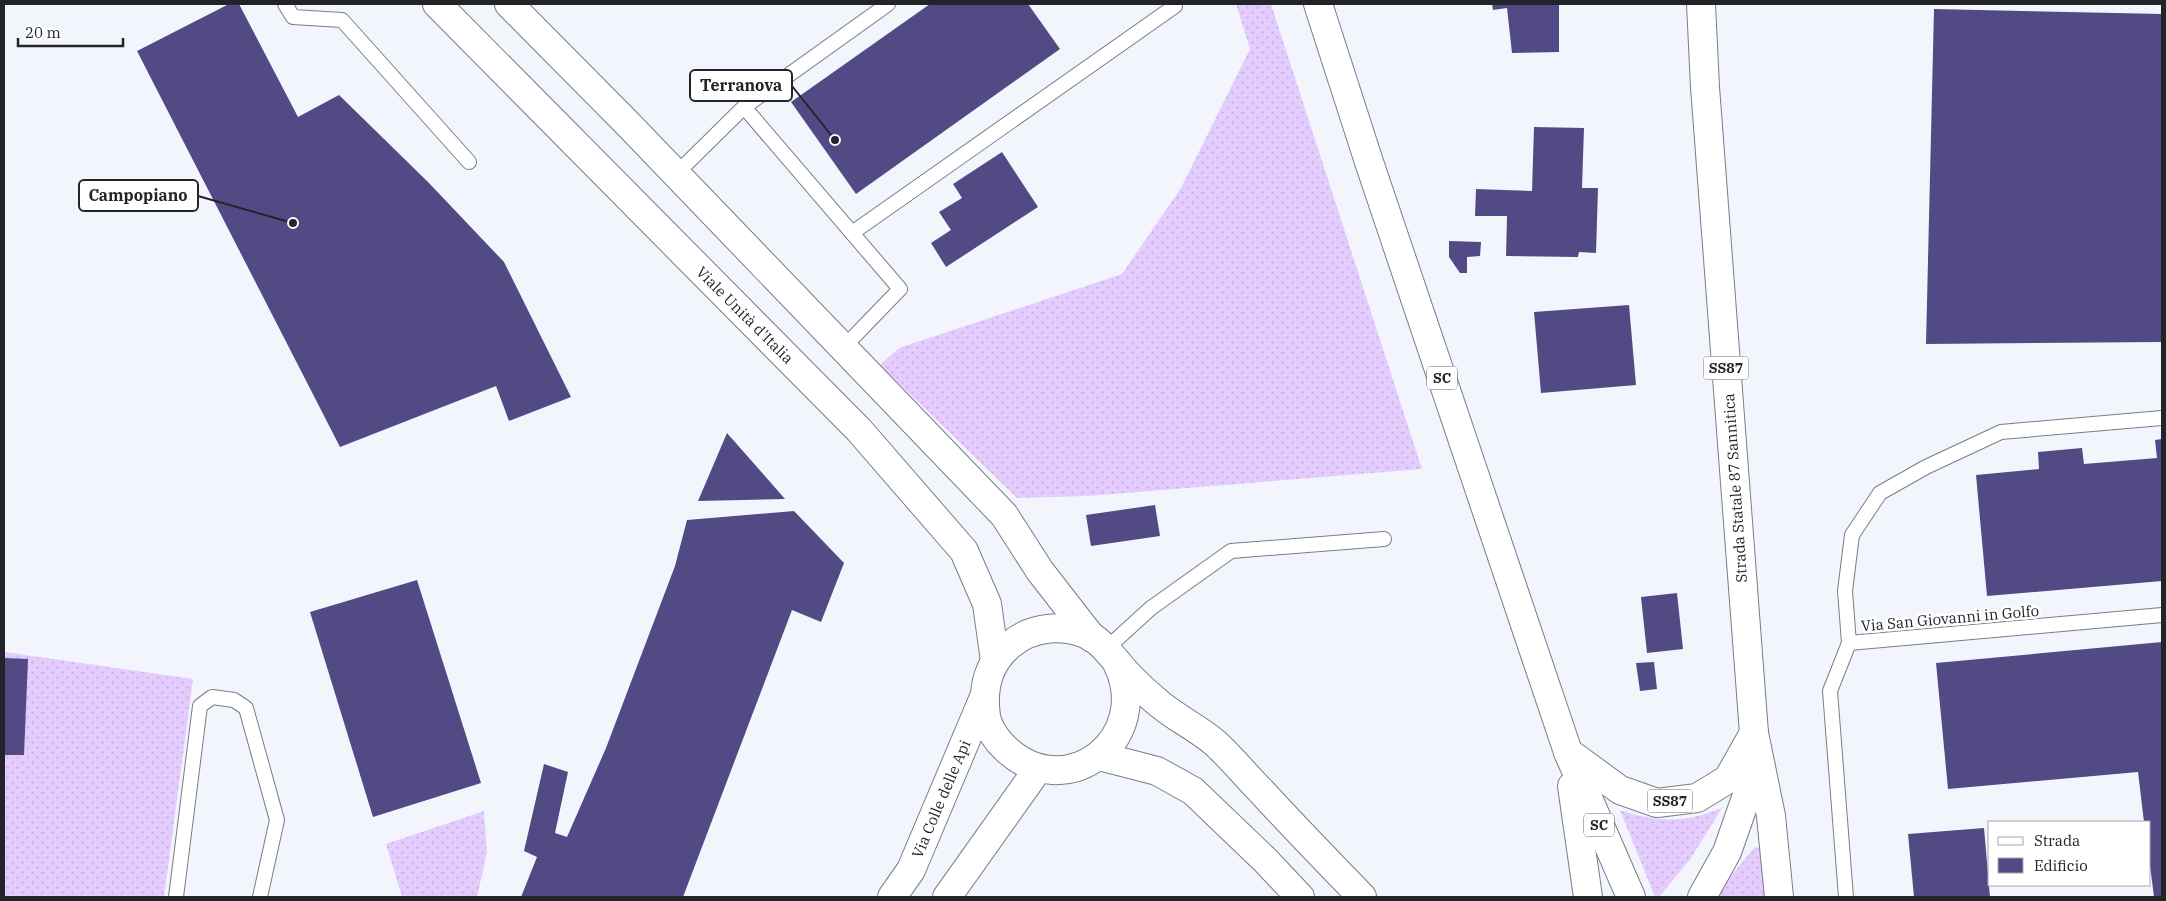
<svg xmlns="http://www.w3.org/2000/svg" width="2166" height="901" viewBox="0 0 2166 901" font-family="'IBM Plex Serif',serif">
	<defs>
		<pattern id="grass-dots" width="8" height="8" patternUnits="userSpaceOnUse" patternTransform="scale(1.25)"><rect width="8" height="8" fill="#e4ccfe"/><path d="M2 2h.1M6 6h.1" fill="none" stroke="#c3afda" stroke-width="1.8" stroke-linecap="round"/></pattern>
	</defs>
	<rect width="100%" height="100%" fill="#f3f5fd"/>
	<!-- grass -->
	<g fill="url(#grass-dots)">
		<path d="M1236,4H1271L1422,469L1088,496L1017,498L880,365L899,348L1122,274L1181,188L1250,49Z"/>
		<path d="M4,652L193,679L164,897H4Z"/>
		<path d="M1722,808L1691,858L1659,897H1655L1620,810C1659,823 1684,823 1722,808Z"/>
		<path d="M484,811L487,852L477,897H402L386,844Z"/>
		<path d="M1755,847L1764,850L1766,897H1713Z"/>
	</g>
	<!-- building -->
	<g fill="#524a85">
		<path d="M229,4H239L298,117L339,95L428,182L504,262L571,397L509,421L496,386L340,447L137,51Z"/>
		<path d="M930,4H1028L1060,49L856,194L791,102Z"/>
		<path d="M1492,4H1559V52L1512,53L1507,8L1493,10Z"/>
		<path d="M1934,9L2162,14V342L1926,344Z"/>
		<path d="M1534,127L1584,128L1582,188H1598L1596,253L1579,252L1578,257L1506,256L1507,216H1475L1476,189L1532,191Z"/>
		<path d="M1002,152L1038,207L946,267L931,243L951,230L939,212L962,198L953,184Z"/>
		<path d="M1449,241L1481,242L1480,256L1467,257V273H1460L1449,257Z"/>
		<path d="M1629,305L1636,385L1541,393L1534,312Z"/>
		<path d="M727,433L785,499L698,501Z"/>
		<path d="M2162,439V581L1987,596L1976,475L2039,469L2038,452L2082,448L2084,464L2157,458L2155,440Z"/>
		<path d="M1155,505L1160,536L1091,546L1086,515Z"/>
		<path d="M794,511L844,563L821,622L792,610L683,897H521L537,857L524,851L544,764L568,772L555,833L567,837L606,748L675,566L687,520Z"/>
		<path d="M417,580L481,783L373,817L310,612Z"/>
		<path d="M1677,593L1683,649L1647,653L1641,597Z"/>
		<path d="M2162,642V897H2154L2150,865V822H2144L2138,772L1948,789L1936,663Z"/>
		<path d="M4,658L28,659L24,755H4Z"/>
		<path d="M1654,662L1657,689L1640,691L1636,663Z"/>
		<path d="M1984,828L1990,897H1914L1908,834Z"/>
	</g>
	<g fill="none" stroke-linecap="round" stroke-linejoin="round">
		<defs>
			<g id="lane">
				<path d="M285,4L293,17L342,20L469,162"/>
				<path d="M744,107L900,289L843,348"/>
				<path d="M675,175L744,107L888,4"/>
				<path d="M852,233L1175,6L1174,4"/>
				<path d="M1849,643L1845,591L1852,535L1880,493L1926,467L2001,432L2162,418"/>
				<path d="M1106,649L1151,608L1231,551L1384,539"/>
				<path d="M176,897L200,706L212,697L234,700L246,708L277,820L260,897"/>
				<path d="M1846,897L1830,691L1849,643L2162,615"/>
			</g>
			<g id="secondary">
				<path d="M437,4L859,430L964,551L987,604L995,661"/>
				<path d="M509,4L627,123L1004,515L1040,571L1092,638"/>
			</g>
			<g id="primary">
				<path d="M1318,4L1369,162L1568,752L1631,897"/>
				<path d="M1701,4L1705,87L1754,733L1771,816L1779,897"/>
				<path d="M1117,663C1154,738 1067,806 1006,749C997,741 988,728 986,716C982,688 988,663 1010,645C1032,626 1066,623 1092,637C1103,644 1109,653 1117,662C1128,676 1143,690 1156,701C1174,717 1196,727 1214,742C1231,757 1245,775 1261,791C1294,827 1328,862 1362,897"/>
				<path d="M1568,752L1620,790L1657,803L1697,798L1728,779L1754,733"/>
				<path d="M1099,756L1157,771L1193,791L1266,861L1300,897"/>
				<path d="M1572,786L1588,897"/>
				<path d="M892,897L911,870L984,697"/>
				<path d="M947,897L1038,769"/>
				<path d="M1702,897L1727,852L1748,792L1752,757"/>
			</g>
		</defs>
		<!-- lane casing -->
		<use href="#lane" stroke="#797d88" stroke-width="16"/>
		<!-- secondary casing -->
		<use href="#secondary" stroke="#797d88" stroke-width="30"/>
		<!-- primary casing -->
		<use href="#primary" stroke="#797d88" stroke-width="30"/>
		<!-- lane -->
		<use href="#lane" stroke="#fff" stroke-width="14"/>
		<!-- secondary -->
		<use href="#secondary" stroke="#fff" stroke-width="28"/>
		<!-- primary -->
		<use href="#primary" stroke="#fff" stroke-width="28"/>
	</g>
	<g text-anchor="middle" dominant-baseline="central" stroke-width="5" stroke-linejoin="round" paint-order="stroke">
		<!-- shield labels -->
		<g fill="#fff" stroke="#656669" stroke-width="1">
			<rect x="1703.5" y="356.5" width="45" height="23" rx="4"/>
			<rect x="1427" y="366.5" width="30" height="23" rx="4"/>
			<rect x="1647.5" y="789.5" width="45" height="23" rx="4"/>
			<rect x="1584" y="813.5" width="30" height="23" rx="4"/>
		</g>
		<g font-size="14" font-weight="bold" fill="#232429">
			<text x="1726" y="368">SS87</text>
			<text x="1442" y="378">SC</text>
			<text x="1670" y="801">SS87</text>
			<text x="1599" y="825">SC</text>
		</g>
		<!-- street labels -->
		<g font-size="15" fill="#232429" stroke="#fff">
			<text transform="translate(745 315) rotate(45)">Viale Unità d'Italia</text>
			<text transform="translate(1735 488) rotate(-94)">Strada Statale 87 Sannitica</text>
			<text transform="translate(1950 618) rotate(-5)">Via San Giovanni in Golfo</text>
			<text transform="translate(941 799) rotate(-67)">Via Colle delle Api</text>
		</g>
	</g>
	<!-- callouts -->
	<path fill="none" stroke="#232429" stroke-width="2" d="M835 140L792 86M293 223L198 196"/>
	<g fill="#232429" stroke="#fff" stroke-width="2">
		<circle cx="835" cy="140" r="5"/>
		<circle cx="293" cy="223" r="5"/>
	</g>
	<g fill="#fff" stroke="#232429" stroke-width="2">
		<rect x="690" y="70" width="102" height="31" rx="5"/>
		<rect x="79" y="180" width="119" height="31" rx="5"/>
	</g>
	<g font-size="16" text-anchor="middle" font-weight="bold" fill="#232429">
		<text x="741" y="91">Terranova</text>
		<text x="138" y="201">Campopiano</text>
	</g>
	<!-- border -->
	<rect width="2166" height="901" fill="none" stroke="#232429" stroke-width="10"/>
	<!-- legend -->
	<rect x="1988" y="821" width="162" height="65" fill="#ffffff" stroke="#a7a7a9"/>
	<rect x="1998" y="837" width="25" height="8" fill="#ffffff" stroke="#a7a7a9"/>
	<text x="2034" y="846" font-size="15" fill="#232429">Strada</text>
	<rect x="1998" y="858" width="25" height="15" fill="#524a85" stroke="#a7a7a9"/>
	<text x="2034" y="871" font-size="15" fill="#232429">Edificio</text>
	<!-- scale -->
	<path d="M18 38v8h105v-8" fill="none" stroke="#232429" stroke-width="2.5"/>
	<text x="25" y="38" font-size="15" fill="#232429" stroke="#ffffff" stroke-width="4" paint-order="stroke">20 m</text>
</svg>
